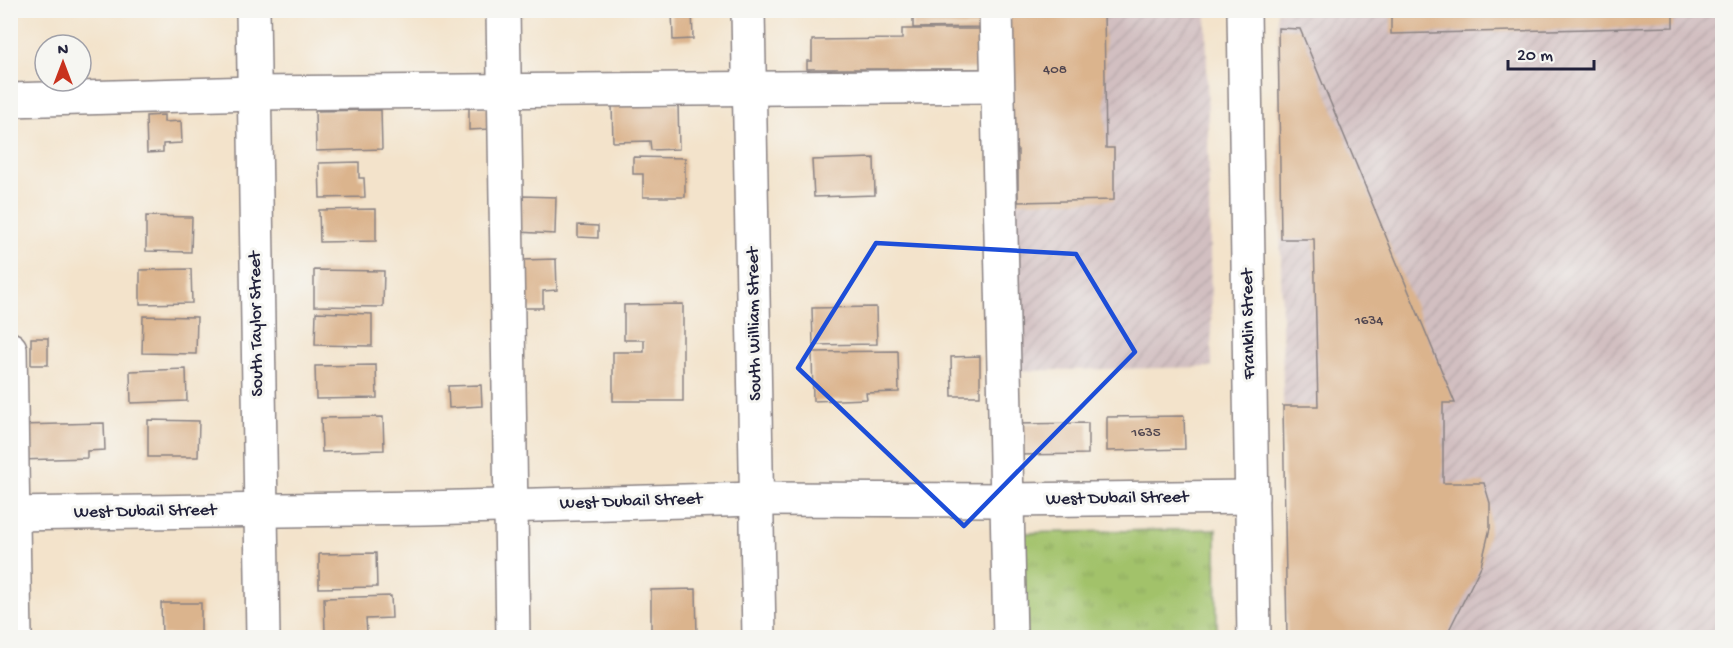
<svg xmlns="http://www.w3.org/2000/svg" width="1733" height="648" viewBox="0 0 1733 648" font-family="'Gochi Hand',sans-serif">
	<defs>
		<pattern id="industrial-furrows" width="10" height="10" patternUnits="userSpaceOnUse" patternTransform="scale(1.5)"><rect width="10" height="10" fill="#d2bfc1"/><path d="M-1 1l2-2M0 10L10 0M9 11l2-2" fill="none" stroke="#b4a4a7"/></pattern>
		<pattern id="grass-tufts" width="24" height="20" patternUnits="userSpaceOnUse" patternTransform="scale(1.5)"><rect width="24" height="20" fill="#a2c26b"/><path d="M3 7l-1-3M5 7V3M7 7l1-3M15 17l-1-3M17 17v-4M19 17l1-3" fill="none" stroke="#8ba65e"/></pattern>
	</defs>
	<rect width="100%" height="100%" fill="#f6f6f2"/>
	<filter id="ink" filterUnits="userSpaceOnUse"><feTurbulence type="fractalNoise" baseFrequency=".0167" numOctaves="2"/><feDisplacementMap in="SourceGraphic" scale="12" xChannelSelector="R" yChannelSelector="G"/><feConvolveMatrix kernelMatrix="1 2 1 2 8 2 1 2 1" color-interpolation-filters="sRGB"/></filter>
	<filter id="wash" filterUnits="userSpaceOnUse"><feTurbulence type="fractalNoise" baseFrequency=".008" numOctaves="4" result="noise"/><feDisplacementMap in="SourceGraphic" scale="24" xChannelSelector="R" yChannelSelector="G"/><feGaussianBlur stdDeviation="1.35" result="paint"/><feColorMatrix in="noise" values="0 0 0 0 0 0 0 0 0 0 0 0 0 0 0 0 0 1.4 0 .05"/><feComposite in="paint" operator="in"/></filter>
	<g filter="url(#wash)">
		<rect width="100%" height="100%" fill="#f3e3cb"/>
		<!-- industrial -->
		<g fill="url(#industrial-furrows)">
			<path d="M1004,11H1206L1212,367L1011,371Z"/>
			<path d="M1277,11H1722V637H1287Z"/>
		</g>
		<!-- grass -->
		<path fill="url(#grass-tufts)" stroke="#627253" stroke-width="1.5" d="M1216,529L1217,637H1016L1015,533Z"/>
		<g id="blocks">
			<!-- building -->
			<g fill="#dbb48d">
				<path d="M672,10H692L693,39L673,40Z"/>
				<rect x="870" y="10" width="20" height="3"/>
				<path d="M913,10H983V27L913,28Z"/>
				<path d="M1004,10H1104L1106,148H1114V200L1018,202V150L1006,151Z"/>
				<path d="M1391,10H1673V27L1391,34Z"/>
				<path d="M1278,28L1300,29L1455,403H1443V483H1484L1490,503V528L1481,566L1445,638H1287L1283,406H1318L1314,239H1281Z"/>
				<path d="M902,29H981V69H807V61H812V40L902,39Z"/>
				<path d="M678,103L679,149L651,150L650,141L613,142L612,105Z"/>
				<path d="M488,107L489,129L469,130V108Z"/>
				<path d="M381,110L382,149L316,151L315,111Z"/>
				<path d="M164,115V122L181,121L182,143L163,144V152L147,153L146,116Z"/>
				<path d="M633,157L685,158V197H643V174H633Z"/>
				<path d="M874,158L875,195L814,197L812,160Z"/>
				<path d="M359,162V178H364L365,197L320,198L319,163Z"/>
				<path d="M520,196L556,197L555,234L518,232Z"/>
				<path d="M376,209V241L320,242L319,210Z"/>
				<path d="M146,216L192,217L191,252L146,251Z"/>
				<path d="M578,225L598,226V238L578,237Z"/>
				<path d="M556,259L557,290L543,291V308H524L522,260Z"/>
				<path d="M191,269L192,303L140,304V270Z"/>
				<path d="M314,270L384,271L383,307L314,306Z"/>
				<path d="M683,304V401H613V352H644V340H624V305Z"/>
				<path d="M876,307L877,344L813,345L812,308Z"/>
				<path d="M316,312L372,314V346L315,345Z"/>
				<path d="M143,316L197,317L196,354L142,353Z"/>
				<rect x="31" y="338" width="17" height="27"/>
				<path d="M898,351L899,392L866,393L867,399L813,401L812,352Z"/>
				<path d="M980,356V396H952L951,357Z"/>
				<path d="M376,365L377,398L316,399L315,366Z"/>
				<path d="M186,369L187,401L131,403L130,371Z"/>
				<path d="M481,385L482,406L449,408L448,386Z"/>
				<path d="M1184,416L1185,449L1107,451V417Z"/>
				<path d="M383,417L384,450L322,452L321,418Z"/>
				<path d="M148,420L199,421L198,457H148Z"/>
				<path d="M104,423L105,450L87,451V458L19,460V425Z"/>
				<path d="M1088,423V454L1015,455L1014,424Z"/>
				<path d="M376,553L377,587L319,588V554Z"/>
				<path d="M696,589L697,638H651V590Z"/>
				<path d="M391,596L392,618L366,619L367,632L325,633L324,598Z"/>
				<path d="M161,603H201V634L162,635Z"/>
			</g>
		</g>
	</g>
	<g filter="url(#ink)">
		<use href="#blocks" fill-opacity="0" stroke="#8a8283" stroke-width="1.5"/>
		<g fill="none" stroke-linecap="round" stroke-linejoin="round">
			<defs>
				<g id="minor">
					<path d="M253,10L263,638"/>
					<path d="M503,10L513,638"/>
					<path d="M748,10L759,638"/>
					<path d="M996,10L1010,638"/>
					<path d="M1244,10L1254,638"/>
					<path d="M10,100L254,93L997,86"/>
					<path d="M10,349L15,638"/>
					<path d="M10,514L425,508L757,499L1007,500L1252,497"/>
				</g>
			</defs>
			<!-- minor casing -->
			<use href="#minor" stroke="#8a8283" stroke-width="36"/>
			<!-- minor -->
			<use href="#minor" stroke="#fff" stroke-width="33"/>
		</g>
	</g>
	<!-- marked area -->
	<path fill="none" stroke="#1d4ed8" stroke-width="4.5" stroke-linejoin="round" d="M876,243L1076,254L1135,352L964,526L798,368Z"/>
	<g text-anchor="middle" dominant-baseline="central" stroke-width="6" stroke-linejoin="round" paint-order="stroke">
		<!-- number labels -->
		<g font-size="15" fill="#504650">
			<text x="1055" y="70">408</text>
			<text x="1369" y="321">1634</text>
			<text x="1146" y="433">1635</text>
		</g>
		<!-- street labels -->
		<g font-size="18" fill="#22223b" stroke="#f6f6f2">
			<text transform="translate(257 324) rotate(-91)">South Taylor Street</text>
			<text transform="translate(755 324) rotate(-91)">South William Street</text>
			<text transform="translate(1249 324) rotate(-91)">Franklin Street</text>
			<text transform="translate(1117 499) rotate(-1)">West Dubail Street</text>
			<text transform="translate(631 502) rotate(-2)">West Dubail Street</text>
			<text transform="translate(145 512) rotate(-1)">West Dubail Street</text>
		</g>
	</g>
	<!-- margin -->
	<rect width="1733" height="648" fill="none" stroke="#f6f6f2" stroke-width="36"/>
	<!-- north arrow -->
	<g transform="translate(63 63)"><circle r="28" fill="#f6f6f2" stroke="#a1a1a9" stroke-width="1.5"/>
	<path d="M0-4.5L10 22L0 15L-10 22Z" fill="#c8321e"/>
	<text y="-9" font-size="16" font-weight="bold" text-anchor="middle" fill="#22223b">N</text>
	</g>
	<!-- scale -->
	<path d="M1508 60v9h86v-9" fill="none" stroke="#22223b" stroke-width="3"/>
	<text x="1517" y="60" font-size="18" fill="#22223b" stroke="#f6f6f2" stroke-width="4.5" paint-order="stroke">20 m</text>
</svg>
